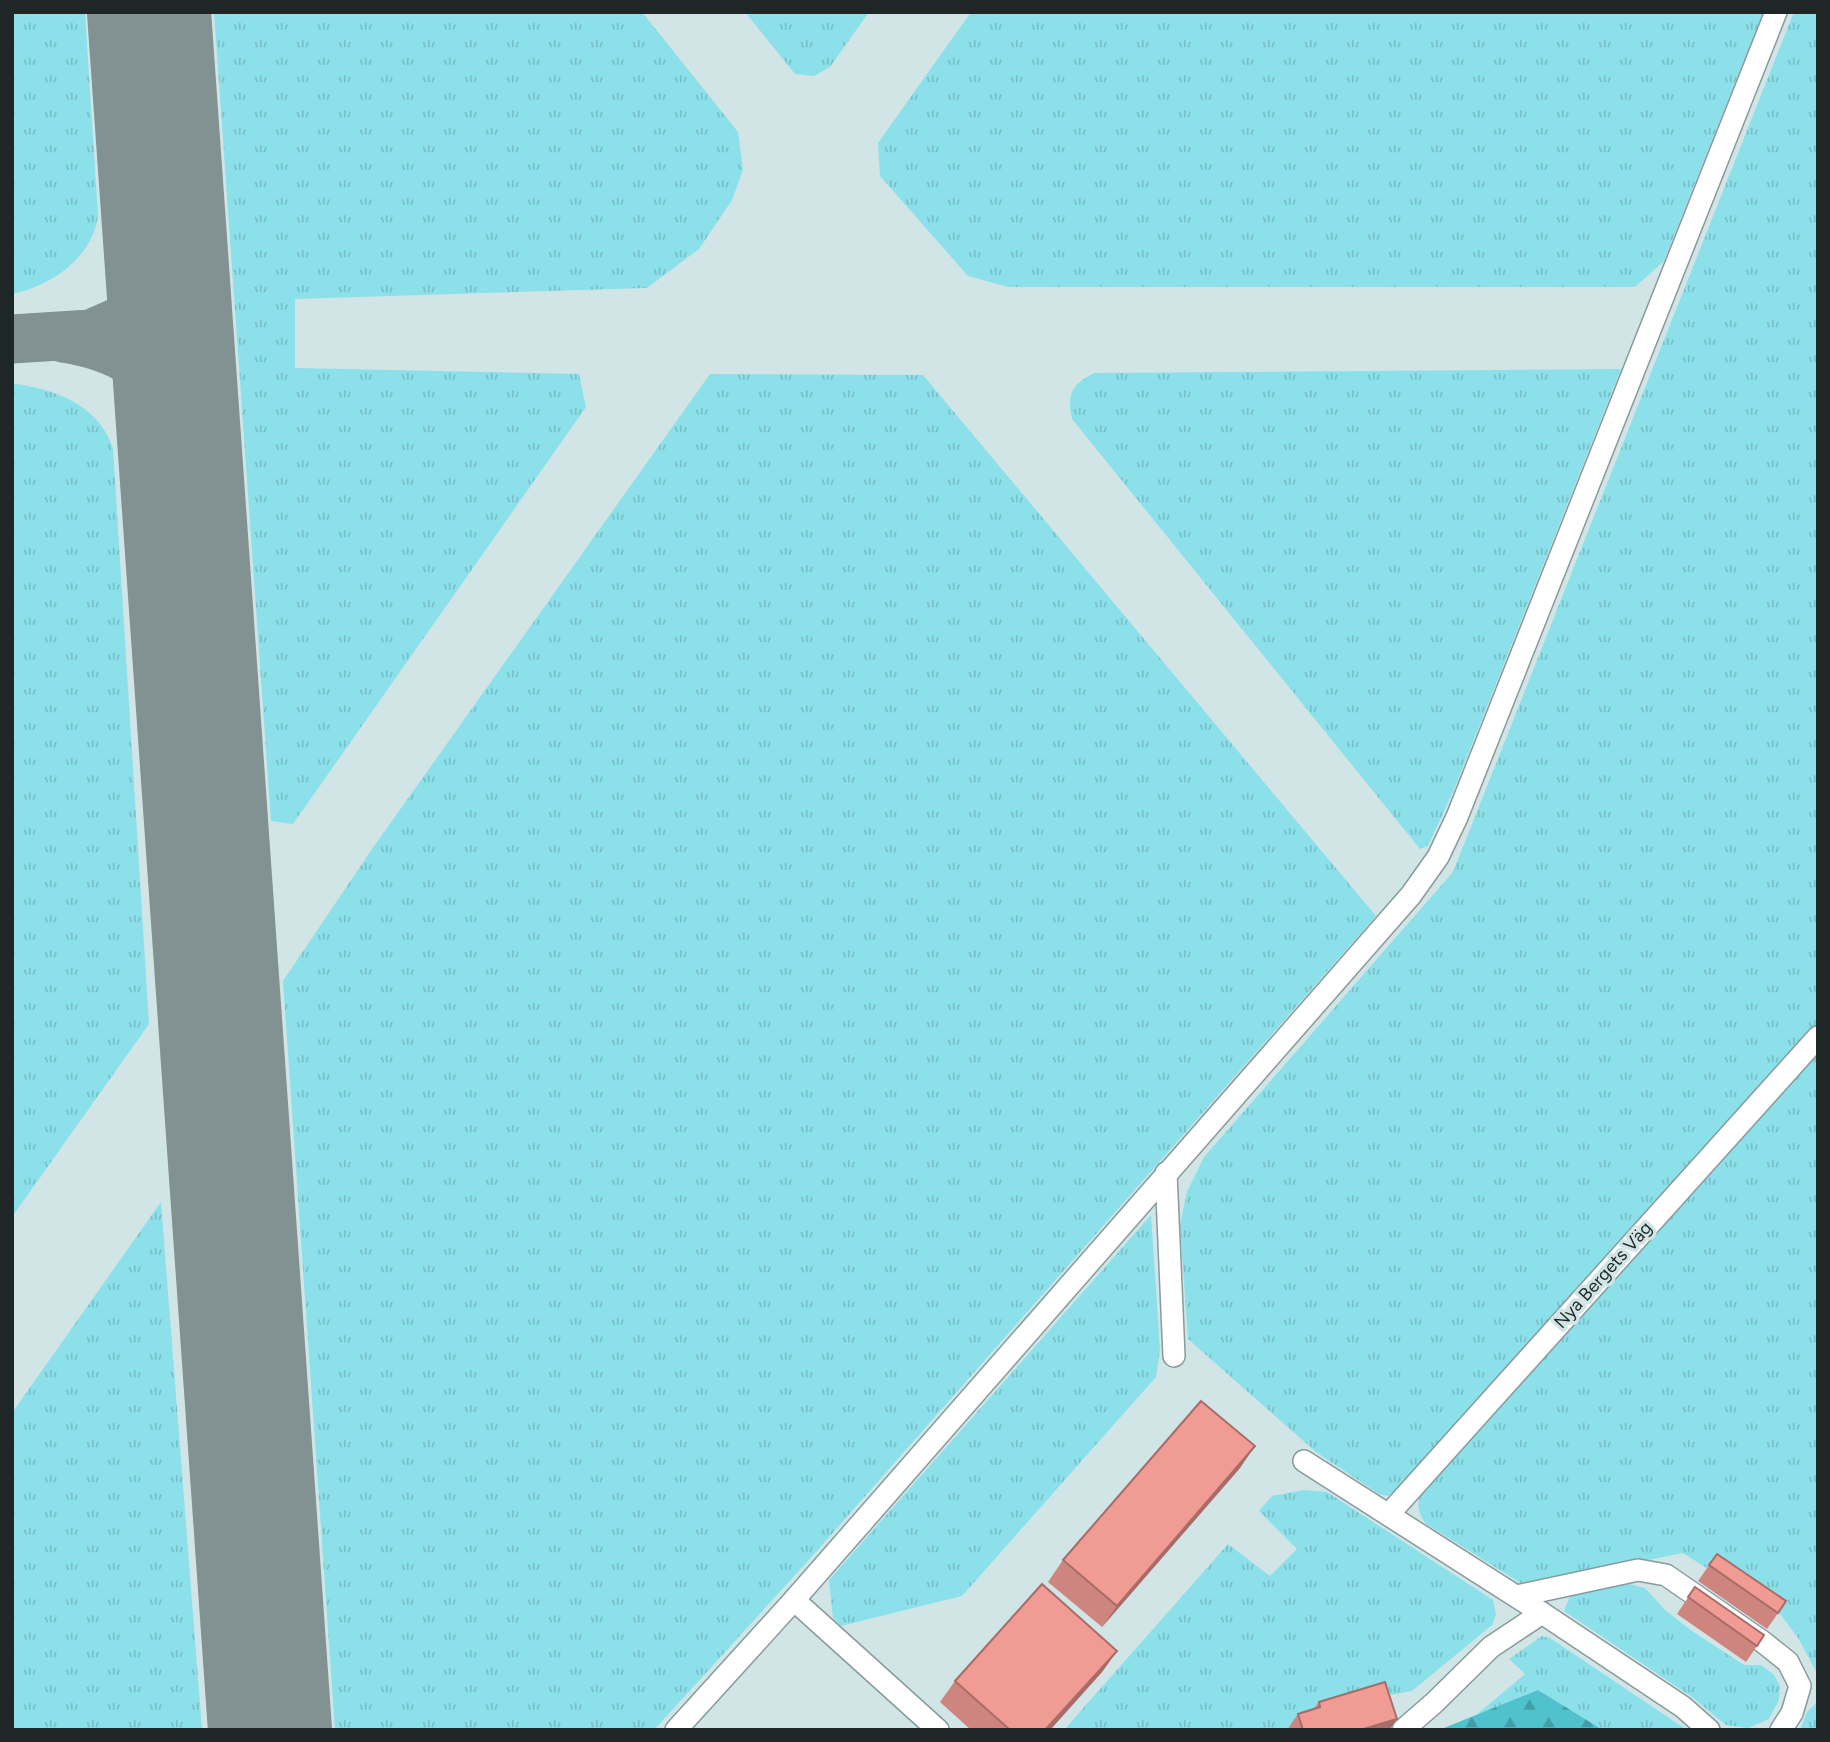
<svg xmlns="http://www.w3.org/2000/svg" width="1830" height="1742" viewBox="0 0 1830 1742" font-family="Figtree,sans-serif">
	<defs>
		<pattern id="grass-tufts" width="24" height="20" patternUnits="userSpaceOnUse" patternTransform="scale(1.75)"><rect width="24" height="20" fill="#8be0ea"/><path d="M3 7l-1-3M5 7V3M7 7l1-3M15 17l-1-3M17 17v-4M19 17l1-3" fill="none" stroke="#78c0c9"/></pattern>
		<pattern id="forest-firs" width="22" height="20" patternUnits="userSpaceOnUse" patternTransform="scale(1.75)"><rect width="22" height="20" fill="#50c2cd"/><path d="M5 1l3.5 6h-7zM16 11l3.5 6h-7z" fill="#429da6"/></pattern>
	</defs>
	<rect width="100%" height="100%" fill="#d1e5e7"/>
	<!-- grass -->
	<g fill="url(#grass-tufts)">
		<path d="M12,12H85L98,216C92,258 51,286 12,294Z"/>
		<path d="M214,12H642L738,132L743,170L732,200L699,249L647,288L295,299V368L579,374L586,407L293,824L271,821Z"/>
		<path d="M745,12H869L830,67L814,76L795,74Z"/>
		<path d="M971,12H1763L1664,261L1635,287H1008L968,276L880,176L878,143Z"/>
		<path d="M1794,12H1818V1024L1403,1483L1388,1496L1379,1494L1316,1452L1188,1339L1180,1225L1187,1192L1204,1157L1453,872Z"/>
		<path d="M1621,369L1455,787L1428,846L1420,849L1072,419C1067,394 1071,385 1094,373Z"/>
		<path d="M710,374L923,375L1376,916L816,1552L654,1730H335L283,981L372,849Z"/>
		<path d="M12,383C55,390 97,403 113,448L149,1024L12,1217Z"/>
		<path d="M1818,1045V1675L1798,1638L1781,1615L1683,1553L1524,1585L1426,1524C1415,1508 1417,1500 1426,1484Z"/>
		<path d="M161,1202L202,1730H12V1413Z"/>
		<path d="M1151,1215L1160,1350L1156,1377L962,1596L841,1626L833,1618L829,1580Z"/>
		<path d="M1304,1490L1327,1492L1493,1600L1496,1615L1492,1625L1412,1691L1374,1698L1289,1730H1064L1228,1544L1270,1576L1297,1549L1259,1511L1272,1496Z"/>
		<path d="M1621,1582L1645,1588L1666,1611L1692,1631L1744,1665H1761L1774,1675L1780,1686L1779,1700L1769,1719L1748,1728L1726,1725L1692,1697L1564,1611L1571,1593Z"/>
		<path d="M1542,1636L1550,1638L1687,1730H1603L1538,1690L1475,1716L1525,1674L1509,1659Z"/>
		<path d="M1818,1701V1730H1800L1807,1712Z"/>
	</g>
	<!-- forest -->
	<path fill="url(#forest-firs)" d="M1538,1690L1603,1730H1439Z"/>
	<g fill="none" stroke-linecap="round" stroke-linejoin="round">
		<!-- taxiway -->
		<g stroke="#829192" stroke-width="49">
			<path d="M63,338C110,345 168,368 175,423L190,597"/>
			<path d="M12,339L91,334L123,320L152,285L157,274L161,238L153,70"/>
		</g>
		<!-- runway -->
		<path stroke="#829192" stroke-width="124" d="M149,12L270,1730"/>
		<defs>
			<g id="minor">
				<path d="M1166,1173L1174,1356"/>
				<path d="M1304,1461L1542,1613L1683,1707L1709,1730"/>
				<path d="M1389,1514L1818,1037"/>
				<path d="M1517,1596L1638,1570L1666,1575L1763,1642L1788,1662L1800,1686L1792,1713L1781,1730"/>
				<path d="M794,1600L938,1730"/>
				<path d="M676,1730L794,1600L1411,895L1438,857L1457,817L1776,12"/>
				<path d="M1403,1730L1434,1703L1491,1647L1542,1613"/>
			</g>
		</defs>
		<!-- minor casing -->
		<use href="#minor" stroke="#879a9c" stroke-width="24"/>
		<!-- minor -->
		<use href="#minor" stroke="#fff" stroke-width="21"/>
	</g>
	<!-- wall -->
	<g fill="#ce857f">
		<path d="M1240,1468L1102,1627L1048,1582L1063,1560Z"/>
		<path d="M1717,1554L1778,1613L1767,1629L1698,1581Z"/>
		<path d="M1695,1587L1757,1646L1746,1662L1677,1614Z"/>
		<path d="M1117,1651L1102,1672L1050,1730H971L940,1702L955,1681Z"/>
		<path d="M1319,1702L1397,1719L1389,1730H1287L1298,1714L1313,1710Z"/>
	</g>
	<!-- shaded-wall -->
	<g fill="#a86c68">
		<path d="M1255,1446L1240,1468L1102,1627L1117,1606Z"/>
		<path d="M1117,1651L1102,1672L1050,1730H1045Z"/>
		<path d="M1397,1719L1389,1730H1360Z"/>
	</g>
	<!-- building -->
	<g fill="#f09b94" stroke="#a86c68" stroke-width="2">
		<path d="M1201,1401L1255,1446L1117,1606L1063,1560Z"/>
		<path d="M1717,1554L1786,1601L1778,1613L1709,1565Z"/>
		<path d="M1042,1584L1117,1651L1045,1730H1010L955,1681Z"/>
		<path d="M1695,1587L1764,1635L1757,1646L1688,1597Z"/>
		<path d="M1385,1682L1397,1719L1360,1730H1303L1298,1714L1320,1707L1319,1702Z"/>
	</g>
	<g text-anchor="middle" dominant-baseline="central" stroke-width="7" stroke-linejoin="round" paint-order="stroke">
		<!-- street labels -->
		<g font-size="18" fill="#1e2626" stroke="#d1e5e7">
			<text transform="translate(1603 1275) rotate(-48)">Nya Bergets Väg</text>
		</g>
	</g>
	<!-- border -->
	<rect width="1830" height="1742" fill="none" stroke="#1e2626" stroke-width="28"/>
</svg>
